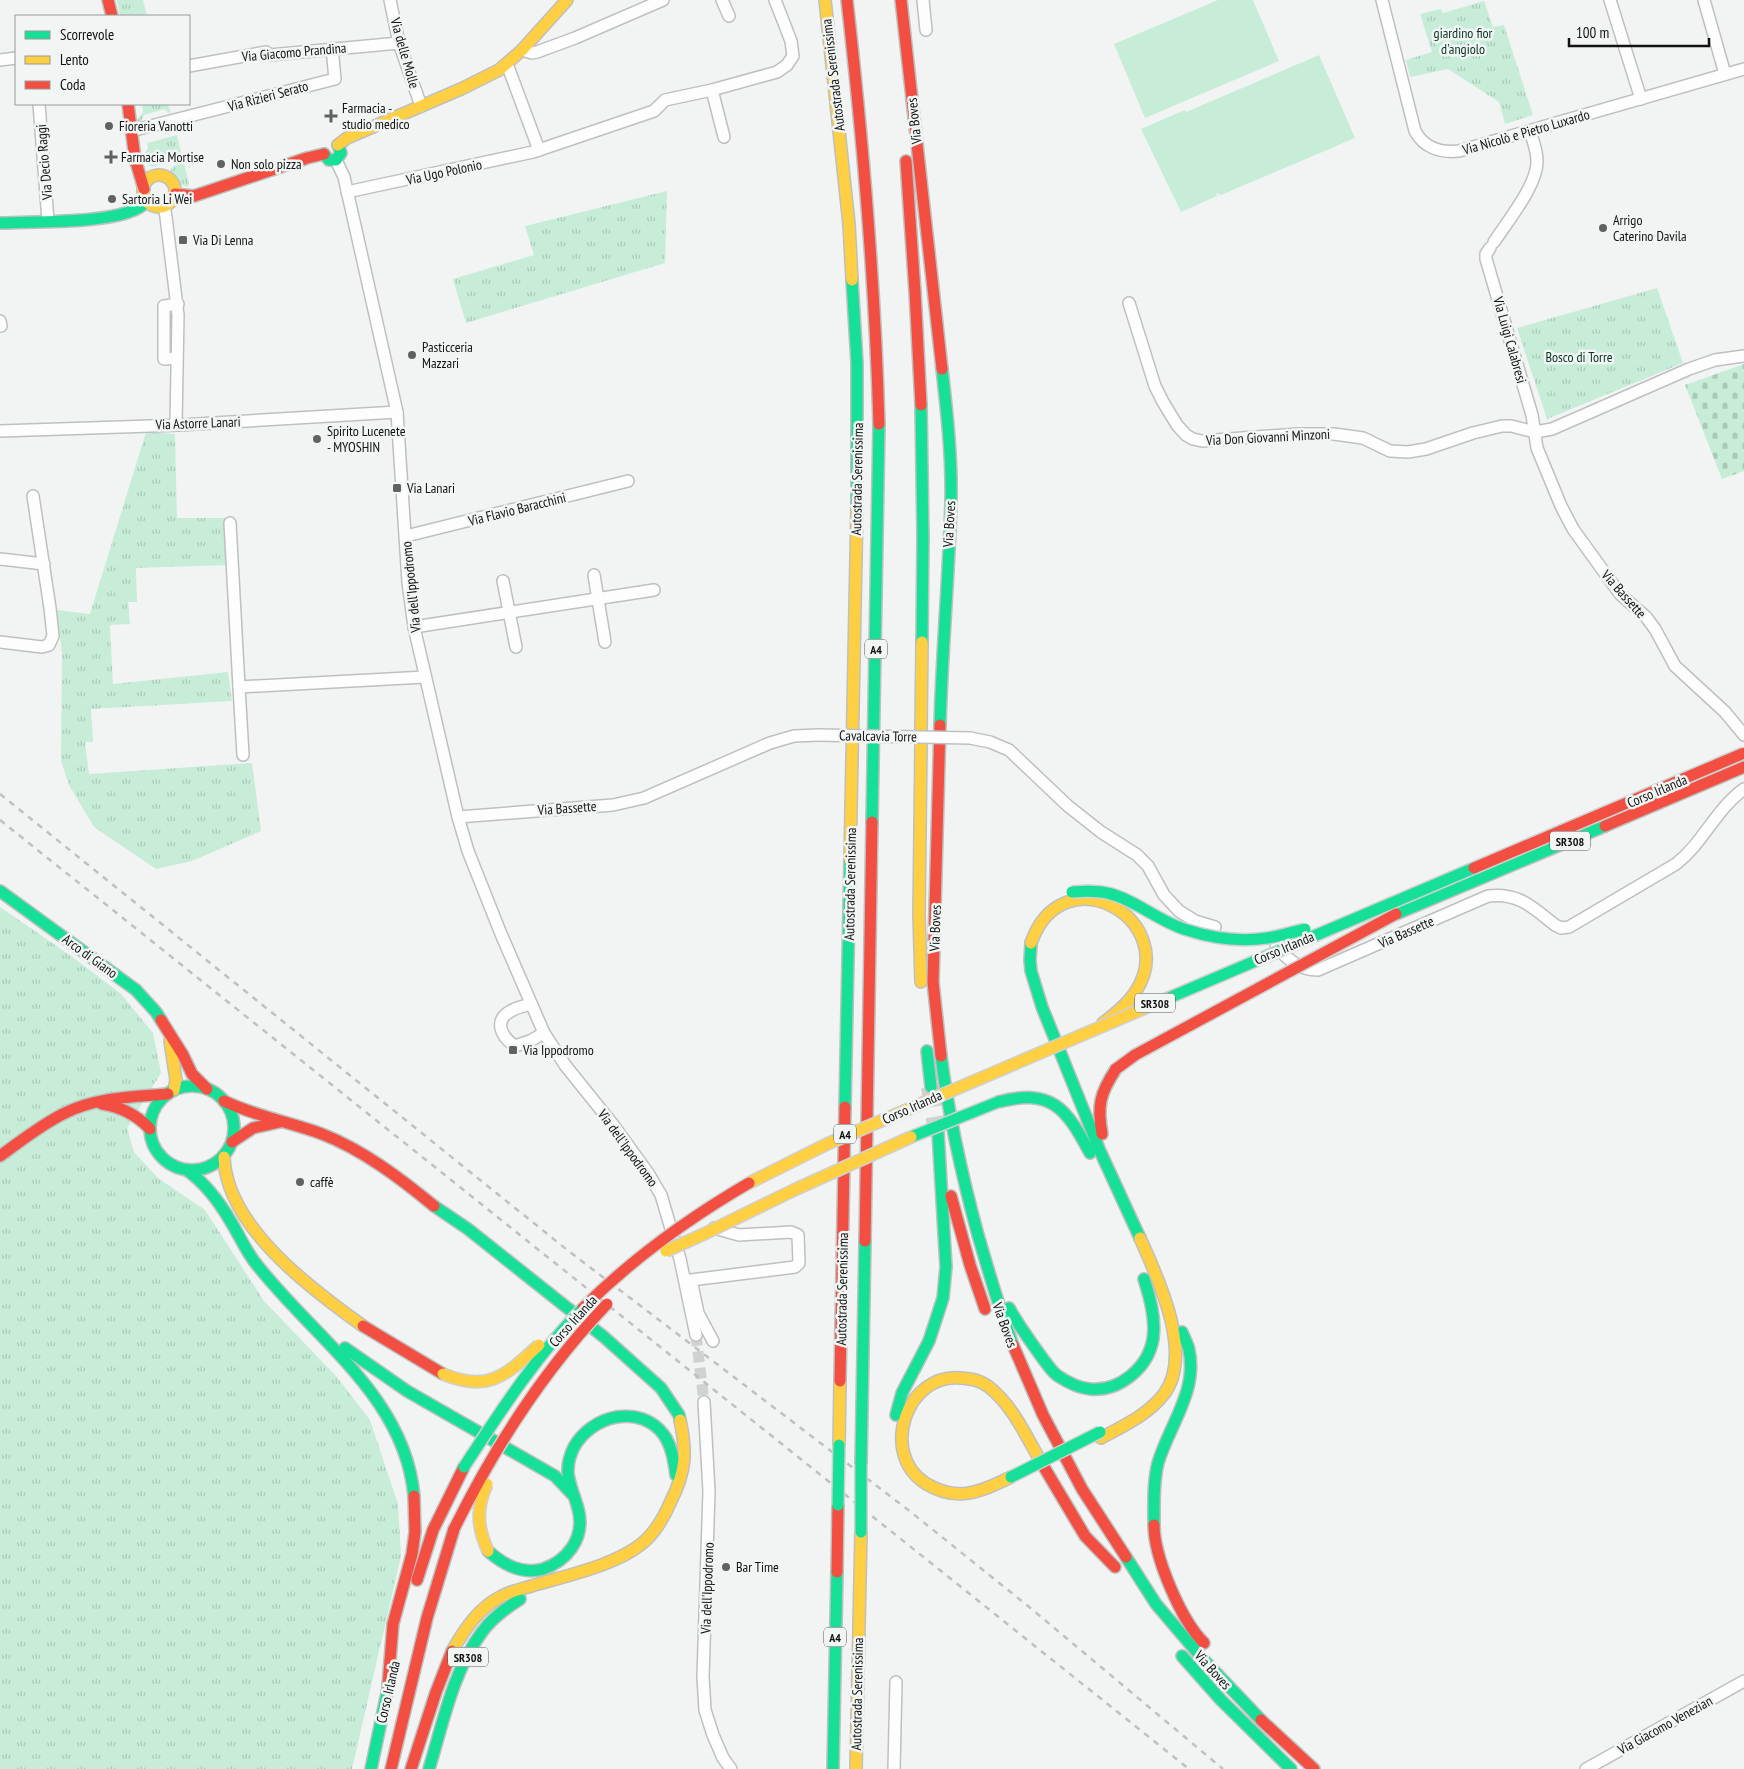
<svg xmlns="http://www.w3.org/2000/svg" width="1744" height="1769" viewBox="0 0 1744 1769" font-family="'PT Sans Narrow',sans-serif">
	<defs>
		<pattern id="grass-tufts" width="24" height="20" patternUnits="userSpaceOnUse" patternTransform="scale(1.25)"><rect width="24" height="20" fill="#c7edd9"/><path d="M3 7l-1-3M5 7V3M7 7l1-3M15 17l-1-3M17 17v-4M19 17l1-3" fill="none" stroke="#aacab9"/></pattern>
		<pattern id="cemetery-stones" width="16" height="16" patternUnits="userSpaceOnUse" patternTransform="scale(1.25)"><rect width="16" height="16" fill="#c7edd9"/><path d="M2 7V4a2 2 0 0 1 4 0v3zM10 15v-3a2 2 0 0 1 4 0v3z" fill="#aacab9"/></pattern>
	</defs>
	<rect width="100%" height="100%" fill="#f2f4f3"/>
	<!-- grass -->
	<g fill="url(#grass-tufts)">
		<path d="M117,0H143L147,16H120Z"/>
		<path d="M1484,1L1493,27L1504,25L1533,115L1505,124L1499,102L1448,69L1410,77L1406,60L1432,52L1420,14L1441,9L1443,13Z"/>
		<path d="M142,104H168L171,114L164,109L144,115L141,121L143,122L138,123L137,120L143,112Z"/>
		<path d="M177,135L182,156C178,157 174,158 170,160C158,164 149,175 143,155L148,149L147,143Z"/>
		<path d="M184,163L189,183L188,187L181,185L169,174L173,166Z"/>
		<path d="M667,191L665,263L466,323L453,279L534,255L525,226Z"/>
		<path d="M1657,288L1683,363L1547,419L1517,328Z"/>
		<path d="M146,432L175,434L177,518H225L228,565L136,568L137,602H128L130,624L110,625L113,684L228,672L232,701L91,709L93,742H85L89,774L252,763L261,831L192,861L156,869L94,827L69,785L61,761L62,654L57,610L90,614Z"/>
		<path d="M0,907L74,958L121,994L153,1033L161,1073L127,1128L134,1152L158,1178L205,1210L264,1301L337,1377L370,1420L398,1504L401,1556L352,1769H0Z"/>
	</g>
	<!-- cemetery -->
	<path fill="url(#cemetery-stones)" d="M1744,364V471L1722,479L1685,385Z"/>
	<!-- garden -->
	<g fill="#c7edd9">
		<path d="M1218,0H1253L1279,61L1145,118L1114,44Z"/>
		<path d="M1319,55L1355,138L1221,195L1216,193L1217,196L1181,212L1141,129L1180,112L1185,110L1186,112Z"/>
	</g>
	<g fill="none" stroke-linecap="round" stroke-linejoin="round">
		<!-- street-tunnel -->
		<path stroke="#d0d2d1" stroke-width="11" stroke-dasharray="11 5.5" stroke-linecap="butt" d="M696,1335L704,1402"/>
		<!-- highway-tunnel -->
		<path stroke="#d0d2d1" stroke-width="20" stroke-dasharray="20 10" stroke-linecap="butt" d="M931,1087L938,1132"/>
		<defs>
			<g id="street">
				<path d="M390,0L399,43L421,106"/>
				<path d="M722,0L729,16"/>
				<path d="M923,0L926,30"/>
				<path d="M1382,0L1415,131C1424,148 1441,153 1459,151L1744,69"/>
				<path d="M1610,0L1641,99"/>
				<path d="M1704,0L1725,74"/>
				<path d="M522,50L532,53L537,52L575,38L663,0"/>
				<path d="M0,60L16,58"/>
				<path d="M507,64L539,150"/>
				<path d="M189,66L266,52L270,55L399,43"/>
				<path d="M712,90L724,137"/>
				<path d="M39,104L48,221"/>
				<path d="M131,131L335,79L332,48"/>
				<path d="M336,160L344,177L397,412L408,582L414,627L458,817L468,851L501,934L544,1033L565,1065L614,1126L648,1173L661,1195L680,1259L696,1335"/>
				<path d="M347,192L533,152L654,111L665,100L712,90L777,72L787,65L793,56L791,41L775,0"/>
				<path d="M164,206L166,217L178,315L176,424"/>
				<path d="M1494,242C1507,222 1538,184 1537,161C1537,151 1533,140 1530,131"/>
				<path d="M1490,248L1486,254V259L1532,415L1537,448L1561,506L1573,529L1620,594L1646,617L1655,629L1675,666L1725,712L1744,735"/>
				<path d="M1129,303L1155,386L1163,402L1177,425L1186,435L1193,439L1202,441L1297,434H1334L1363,438L1390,451L1408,452L1426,449L1473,433L1502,426H1511L1535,432L1552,429L1689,369L1715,360L1744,356"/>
				<path d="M0,321L1,326"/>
				<path d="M177,358L164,359V306L178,304"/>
				<path d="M0,431L180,425L397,412"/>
				<path d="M230,523L239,687L425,677"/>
				<path d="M406,536L628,481"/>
				<path d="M0,559L44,564"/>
				<path d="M594,575L605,642"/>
				<path d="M503,581L516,647"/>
				<path d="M414,627L654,590"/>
				<path d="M0,642L42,647L49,645L53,636L50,608L33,496"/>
				<path d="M239,687L243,755"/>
				<path d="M970,738L990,742L1009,750L1068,806L1101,832L1137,855L1148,866L1164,895L1179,911L1195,921L1215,927"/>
				<path d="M458,817L613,805L644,798L770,743L794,736L818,735"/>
				<path d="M1276,947C1289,960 1299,970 1318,970L1488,896C1519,892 1533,908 1555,925L1561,928L1569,927L1676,864C1703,843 1716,809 1744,789"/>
				<path d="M531,1004C524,1006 517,1007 511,1011C493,1020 501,1037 515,1046L530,1041L544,1033"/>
				<path d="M713,1341L698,1313L691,1280L795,1267L799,1263L798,1235L791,1232L739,1235L714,1228"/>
				<path d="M704,1402L709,1491L703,1677L705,1710L713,1735L723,1758L731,1769"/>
				<path d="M894,1769L896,1682"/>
				<path d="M1586,1769L1744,1681"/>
			</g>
			<g id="fast">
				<path d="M324,154L329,160H336L341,153L338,145"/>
				<path d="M0,223C35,221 109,224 138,208C141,207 144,203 147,201"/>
				<path d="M852,280L857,363V506"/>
				<path d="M921,405L923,537L922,642"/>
				<path d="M940,725C942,650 949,576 951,501C952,458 947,413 942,369"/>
				<path d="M872,822L879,424"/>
				<path d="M0,891L136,990L156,1012L161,1020"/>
				<path d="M1396,914L1605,826"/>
				<path d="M1031,943L1030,960L1031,971L1042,1007L1100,1151L1140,1238"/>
				<path d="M927,1051L931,1087"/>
				<path d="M941,1056C949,1117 962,1176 978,1235C989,1272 999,1309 1013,1345"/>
				<circle cx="192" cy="1128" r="42"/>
				<path d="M998,1102C1052,1088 1066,1108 1090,1153"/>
				<path d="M845,1107L850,860"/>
				<path d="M187,1170C206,1184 219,1201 231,1222C239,1235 245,1249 254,1261C311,1336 405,1395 414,1496"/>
				<path d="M434,1206L468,1229L604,1337L661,1388L679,1415L680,1420"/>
				<path d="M1009,1308C1019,1326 1031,1342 1043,1359C1048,1365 1052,1372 1058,1376C1067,1382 1079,1388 1090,1389C1119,1392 1148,1368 1153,1339C1156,1319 1150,1298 1144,1279"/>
				<path d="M345,1348L407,1391L555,1476L572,1494"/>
				<path d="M896,1415L902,1393L929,1341L943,1298L946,1267L938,1132"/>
				<path d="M861,1464L865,1241"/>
				<path d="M1154,1525C1154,1505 1153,1482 1158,1463C1169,1426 1198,1391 1189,1350C1188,1344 1184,1338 1182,1332"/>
				<path d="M488,1551C504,1565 522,1575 543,1569C567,1561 584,1539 579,1513C574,1488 560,1475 574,1447C592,1415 640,1403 664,1435C672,1447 674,1461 676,1475"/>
				<path d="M1126,1557L1156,1604L1202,1658L1261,1720"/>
				<path d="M1182,1656L1221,1700L1291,1769"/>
				<path d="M371,1769L391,1674"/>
				<path d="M429,1769C443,1723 453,1671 482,1632C492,1618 506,1608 520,1599"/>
				<path d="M833,1769L837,1572"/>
			</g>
			<g id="slow">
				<path d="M825,0L849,224L852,280"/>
				<path d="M338,145L347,138L461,89L499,70L522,50L567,0"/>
				<circle cx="159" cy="191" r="16"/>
				<path d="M921,729L922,642"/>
				<path d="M921,742L919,916L921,982"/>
				<path d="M850,860L857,506"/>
				<path d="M1031,943C1063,852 1181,920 1136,991C1128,1004 1115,1014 1103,1023"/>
				<path d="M170,1041L176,1080L174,1090"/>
				<path d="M224,1157C226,1226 311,1289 363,1326"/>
				<path d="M1101,1438C1123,1426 1148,1415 1164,1394C1194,1354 1158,1278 1140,1238"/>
				<path d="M839,1445L840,1381"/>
				<path d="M1011,1477C980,1492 957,1503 925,1483C879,1453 907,1372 961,1378C972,1379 980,1380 989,1387C1013,1406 1026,1436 1041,1462"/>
				<path d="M452,1651C465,1629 478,1608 502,1596C513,1590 527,1588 538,1584C570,1575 623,1563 647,1539C658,1528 665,1515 671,1501C686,1471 687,1452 680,1420"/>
				<path d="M856,1769L861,1532"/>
			</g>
			<g id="jam">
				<path d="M108,0L112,16"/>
				<path d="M847,0C863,141 875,282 879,424"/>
				<path d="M901,0L942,369"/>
				<path d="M128,104L135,159L144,189"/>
				<path d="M906,161L915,292L921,405"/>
				<path d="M175,194L194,196L307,158L324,154"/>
				<path d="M940,725L933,982L941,1056"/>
				<path d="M1605,826L1744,767"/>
				<path d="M161,1020L183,1055L192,1074L207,1089"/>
				<path d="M224,1101C255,1116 289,1122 322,1134C363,1150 400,1178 434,1206"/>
				<path d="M102,1104C121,1107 137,1115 150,1129"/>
				<path d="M1102,1134C1097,1106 1100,1093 1116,1069"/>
				<path d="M232,1142L253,1128L280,1122"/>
				<path d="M0,1156C21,1141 42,1124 65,1113C97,1097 133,1097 168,1094"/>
				<path d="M951,1196L970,1265L985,1309"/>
				<path d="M865,1241L872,822"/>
				<path d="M363,1326L443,1374"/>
				<path d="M1013,1345L1043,1415L1082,1489L1126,1557"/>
				<path d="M840,1381L845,1107"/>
				<path d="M1041,1462L1085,1536L1115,1567"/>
				<path d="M1154,1525C1154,1557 1181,1620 1204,1643"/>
				<path d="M837,1572L838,1505"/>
				<path d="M417,1580L433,1530L464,1467"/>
				<path d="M388,1685L393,1624L412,1554L415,1532L414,1496"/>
				<path d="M1261,1720L1314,1769"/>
				<path d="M391,1769L427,1618L454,1529"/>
				<path d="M411,1769L436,1692L452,1651"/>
			</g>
		</defs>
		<!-- street casing -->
		<use href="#street" stroke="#bec0bf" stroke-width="14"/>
		<!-- fast casing -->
		<use href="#fast" stroke="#bec0bf" stroke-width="14"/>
		<!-- slow casing -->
		<use href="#slow" stroke="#bec0bf" stroke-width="14"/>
		<!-- jam casing -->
		<use href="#jam" stroke="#bec0bf" stroke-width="14"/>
		<!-- street -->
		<use href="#street" stroke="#fdfdfd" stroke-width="11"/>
		<!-- fast -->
		<use href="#fast" stroke="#16e098" stroke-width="11"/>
		<!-- slow -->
		<use href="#slow" stroke="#ffcf43" stroke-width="11"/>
		<!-- jam -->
		<use href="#jam" stroke="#f24e42" stroke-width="11"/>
		<!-- rail -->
		<g stroke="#bfc0bf" stroke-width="2.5" stroke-dasharray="6 6" stroke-linecap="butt">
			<path d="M0,794L566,1249L907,1509L1028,1606L1223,1769"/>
			<path d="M0,820L1189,1769"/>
		</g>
		<defs>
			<path id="street-bridge" d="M818,735L970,738"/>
			<g id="fast-bridge">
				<path d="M1072,892C1083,891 1095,890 1107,893C1135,899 1159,922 1187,930C1212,938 1241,942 1267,938C1280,936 1293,932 1305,929"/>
				<path d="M1145,1008L1474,868"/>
				<path d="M911,1137L998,1102"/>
				<path d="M861,1464V1532"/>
				<path d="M464,1467C500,1412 536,1356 583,1308"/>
				<path d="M1011,1477L1100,1432"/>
				<path d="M838,1505L839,1445"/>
			</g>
			<g id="slow-bridge">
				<path d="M749,1183L827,1144L1145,1008"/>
				<path d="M666,1251L704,1234L794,1190L911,1137"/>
				<path d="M443,1374C489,1393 506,1375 539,1345"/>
				<path d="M487,1484C476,1508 477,1527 488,1551"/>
			</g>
			<g id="jam-bridge">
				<path d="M1474,868L1744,753"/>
				<path d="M1116,1069L1135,1055L1396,914"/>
				<path d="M583,1308C632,1259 689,1218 749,1183"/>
				<path d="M454,1529C495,1446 543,1371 607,1304"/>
			</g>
		</defs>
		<!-- street-bridge casing -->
		<use href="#street-bridge" stroke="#bec0bf" stroke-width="14" stroke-linecap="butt"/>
		<!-- fast-bridge casing -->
		<use href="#fast-bridge" stroke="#cfd0d0" stroke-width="14" stroke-linecap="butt"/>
		<!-- slow-bridge casing -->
		<use href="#slow-bridge" stroke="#cfd0d0" stroke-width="14" stroke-linecap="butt"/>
		<!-- jam-bridge casing -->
		<use href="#jam-bridge" stroke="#cfd0d0" stroke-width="14" stroke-linecap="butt"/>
		<!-- street-bridge -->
		<use href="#street-bridge" stroke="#fdfdfd" stroke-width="11"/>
		<!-- fast-bridge -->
		<use href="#fast-bridge" stroke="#16e098" stroke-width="11"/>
		<!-- slow-bridge -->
		<use href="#slow-bridge" stroke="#ffcf43" stroke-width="11"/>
		<!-- jam-bridge -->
		<use href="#jam-bridge" stroke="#f24e42" stroke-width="11"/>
	</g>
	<!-- markers -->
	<g fill="#606160" stroke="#f1f5f3" stroke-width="2">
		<path d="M328.5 108.5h5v5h5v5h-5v5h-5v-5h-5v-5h5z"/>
		<circle cx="109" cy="126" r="5"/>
		<path d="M108.5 149.5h5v5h5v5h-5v5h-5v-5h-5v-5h5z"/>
		<circle cx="221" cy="164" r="5"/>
		<circle cx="112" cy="199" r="5"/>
		<circle cx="1603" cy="228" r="5"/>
		<rect x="178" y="235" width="10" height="10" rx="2.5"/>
		<circle cx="412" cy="355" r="5"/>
		<circle cx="317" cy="439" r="5"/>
		<rect x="392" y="483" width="10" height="10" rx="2.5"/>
		<rect x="508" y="1045" width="10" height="10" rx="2.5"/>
		<circle cx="300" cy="1182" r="5"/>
		<circle cx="726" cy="1567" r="5"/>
	</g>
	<g text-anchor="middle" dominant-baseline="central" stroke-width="5" stroke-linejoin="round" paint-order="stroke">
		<!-- shield labels -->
		<g fill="#f1f5f3" stroke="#545655" stroke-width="1">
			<rect x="865" y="639.5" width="22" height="19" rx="4"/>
			<rect x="1550" y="831.5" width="40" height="19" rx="4"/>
			<rect x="1135" y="993.5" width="40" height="19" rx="4"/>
			<rect x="834" y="1124.5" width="22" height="19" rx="4"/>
			<rect x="824" y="1627.5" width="22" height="19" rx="4"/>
			<rect x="448" y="1647.5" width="40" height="19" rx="4"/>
		</g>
		<g font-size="12" font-weight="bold" fill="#111211">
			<text x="876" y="649">A4</text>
			<text x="1570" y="841">SR308</text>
			<text x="1155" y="1003">SR308</text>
			<text x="845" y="1134">A4</text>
			<text x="835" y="1637">A4</text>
			<text x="468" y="1657">SR308</text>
		</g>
		<!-- park labels -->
		<g font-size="14" fill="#083321" stroke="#f1f5f3">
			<text x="1463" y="33">giardino fior<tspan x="1463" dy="16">d'angiolo</tspan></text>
			<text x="1579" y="357">Bosco di Torre</text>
		</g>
		<!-- street labels -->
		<g font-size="14" fill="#111211" stroke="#f1f5f3">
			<text transform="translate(294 52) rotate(-5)">Via Giacomo Prandina</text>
			<text transform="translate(405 53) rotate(74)">Via delle Molle</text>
			<text transform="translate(833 75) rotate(-97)">Autostrada Serenissima</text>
			<text transform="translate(268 96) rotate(-15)">Via Rizieri Serato</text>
			<text transform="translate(914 121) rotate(-96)">Via Boves</text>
			<text transform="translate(1526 132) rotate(-16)">Via Nicolò e Pietro Luxardo</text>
			<text transform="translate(44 162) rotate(-95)">Via Decio Raggi</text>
			<text transform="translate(444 172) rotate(-12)">Via Ugo Polonio</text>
			<text transform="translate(1510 340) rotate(74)">Via Luigi Calabresi</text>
			<text transform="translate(198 423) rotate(-2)">Via Astorre Lanari</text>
			<text transform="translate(1268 437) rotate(-3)">Via Don Giovanni Minzoni</text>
			<text transform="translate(857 479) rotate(-89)">Autostrada Serenissima</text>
			<text transform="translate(517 509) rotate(-14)">Via Flavio Baracchini</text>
			<text transform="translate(949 524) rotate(-87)">Via Boves</text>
			<text transform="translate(411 587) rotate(-96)">Via dell'Ippodromo</text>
			<text transform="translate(1624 594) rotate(48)">Via Bassette</text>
			<text transform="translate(878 736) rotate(1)">Cavalcavia Torre</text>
			<text transform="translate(1657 791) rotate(-23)">Corso Irlanda</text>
			<text transform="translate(567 808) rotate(-4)">Via Bassette</text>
			<text transform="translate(850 884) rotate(-89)">Autostrada Serenissima</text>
			<text transform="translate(935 928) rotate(-88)">Via Boves</text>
			<text transform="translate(1406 932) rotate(-24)">Via Bassette</text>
			<text transform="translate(1284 948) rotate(-23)">Corso Irlanda</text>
			<text transform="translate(90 956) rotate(36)">Arco di Giano</text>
			<text transform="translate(912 1107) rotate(-24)">Corso Irlanda</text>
			<text transform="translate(628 1148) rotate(54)">Via dell'Ippodromo</text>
			<text transform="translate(842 1289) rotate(-89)">Autostrada Serenissima</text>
			<text transform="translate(573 1321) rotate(-48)">Corso Irlanda</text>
			<text transform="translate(1005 1325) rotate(70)">Via Boves</text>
			<text transform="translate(707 1588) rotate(-88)">Via dell'Ippodromo</text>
			<text transform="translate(1213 1670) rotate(48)">Via Boves</text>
			<text transform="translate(388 1692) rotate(-77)">Corso Irlanda</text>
			<text transform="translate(857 1694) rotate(-89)">Autostrada Serenissima</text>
			<text transform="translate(1665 1725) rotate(-29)">Via Giacomo Venezian</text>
		</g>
		<!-- poi labels -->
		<g font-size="14" fill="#111211" stroke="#f1f5f3" text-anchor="start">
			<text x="342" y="108">Farmacia -<tspan x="342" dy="16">studio medico</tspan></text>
			<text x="119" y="126">Fioreria Vanotti</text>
			<text x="121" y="157">Farmacia Mortise</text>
			<text x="231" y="164">Non solo pizza</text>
			<text x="122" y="199">Sartoria Li Wei</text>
			<text x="1613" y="220">Arrigo<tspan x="1613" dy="16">Caterino Davila</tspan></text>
			<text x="193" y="240">Via Di Lenna</text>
			<text x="422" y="347">Pasticceria<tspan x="422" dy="16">Mazzari</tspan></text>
			<text x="327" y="431">Spirito Lucenete<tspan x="327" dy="16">- MYOSHIN</tspan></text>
			<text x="407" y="488">Via Lanari</text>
			<text x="523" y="1050">Via Ippodromo</text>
			<text x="310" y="1182">caffè</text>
			<text x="736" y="1567">Bar Time</text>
		</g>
	</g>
	<!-- legend -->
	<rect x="15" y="15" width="175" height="90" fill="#f1f5f3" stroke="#979a99"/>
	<rect x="25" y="31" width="25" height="8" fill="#16e098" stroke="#979a99"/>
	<text x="60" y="40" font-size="15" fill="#111211">Scorrevole</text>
	<rect x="25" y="56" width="25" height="8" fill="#ffcf43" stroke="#979a99"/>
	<text x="60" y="65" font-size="15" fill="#111211">Lento</text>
	<rect x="25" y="81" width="25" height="8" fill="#f24e42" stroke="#979a99"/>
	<text x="60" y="90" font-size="15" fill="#111211">Coda</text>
	<!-- scale -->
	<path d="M1569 38v8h140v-8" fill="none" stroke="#111211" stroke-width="2.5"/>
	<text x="1576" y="38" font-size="15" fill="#111211" stroke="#f1f5f3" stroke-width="4" paint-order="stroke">100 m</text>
</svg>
